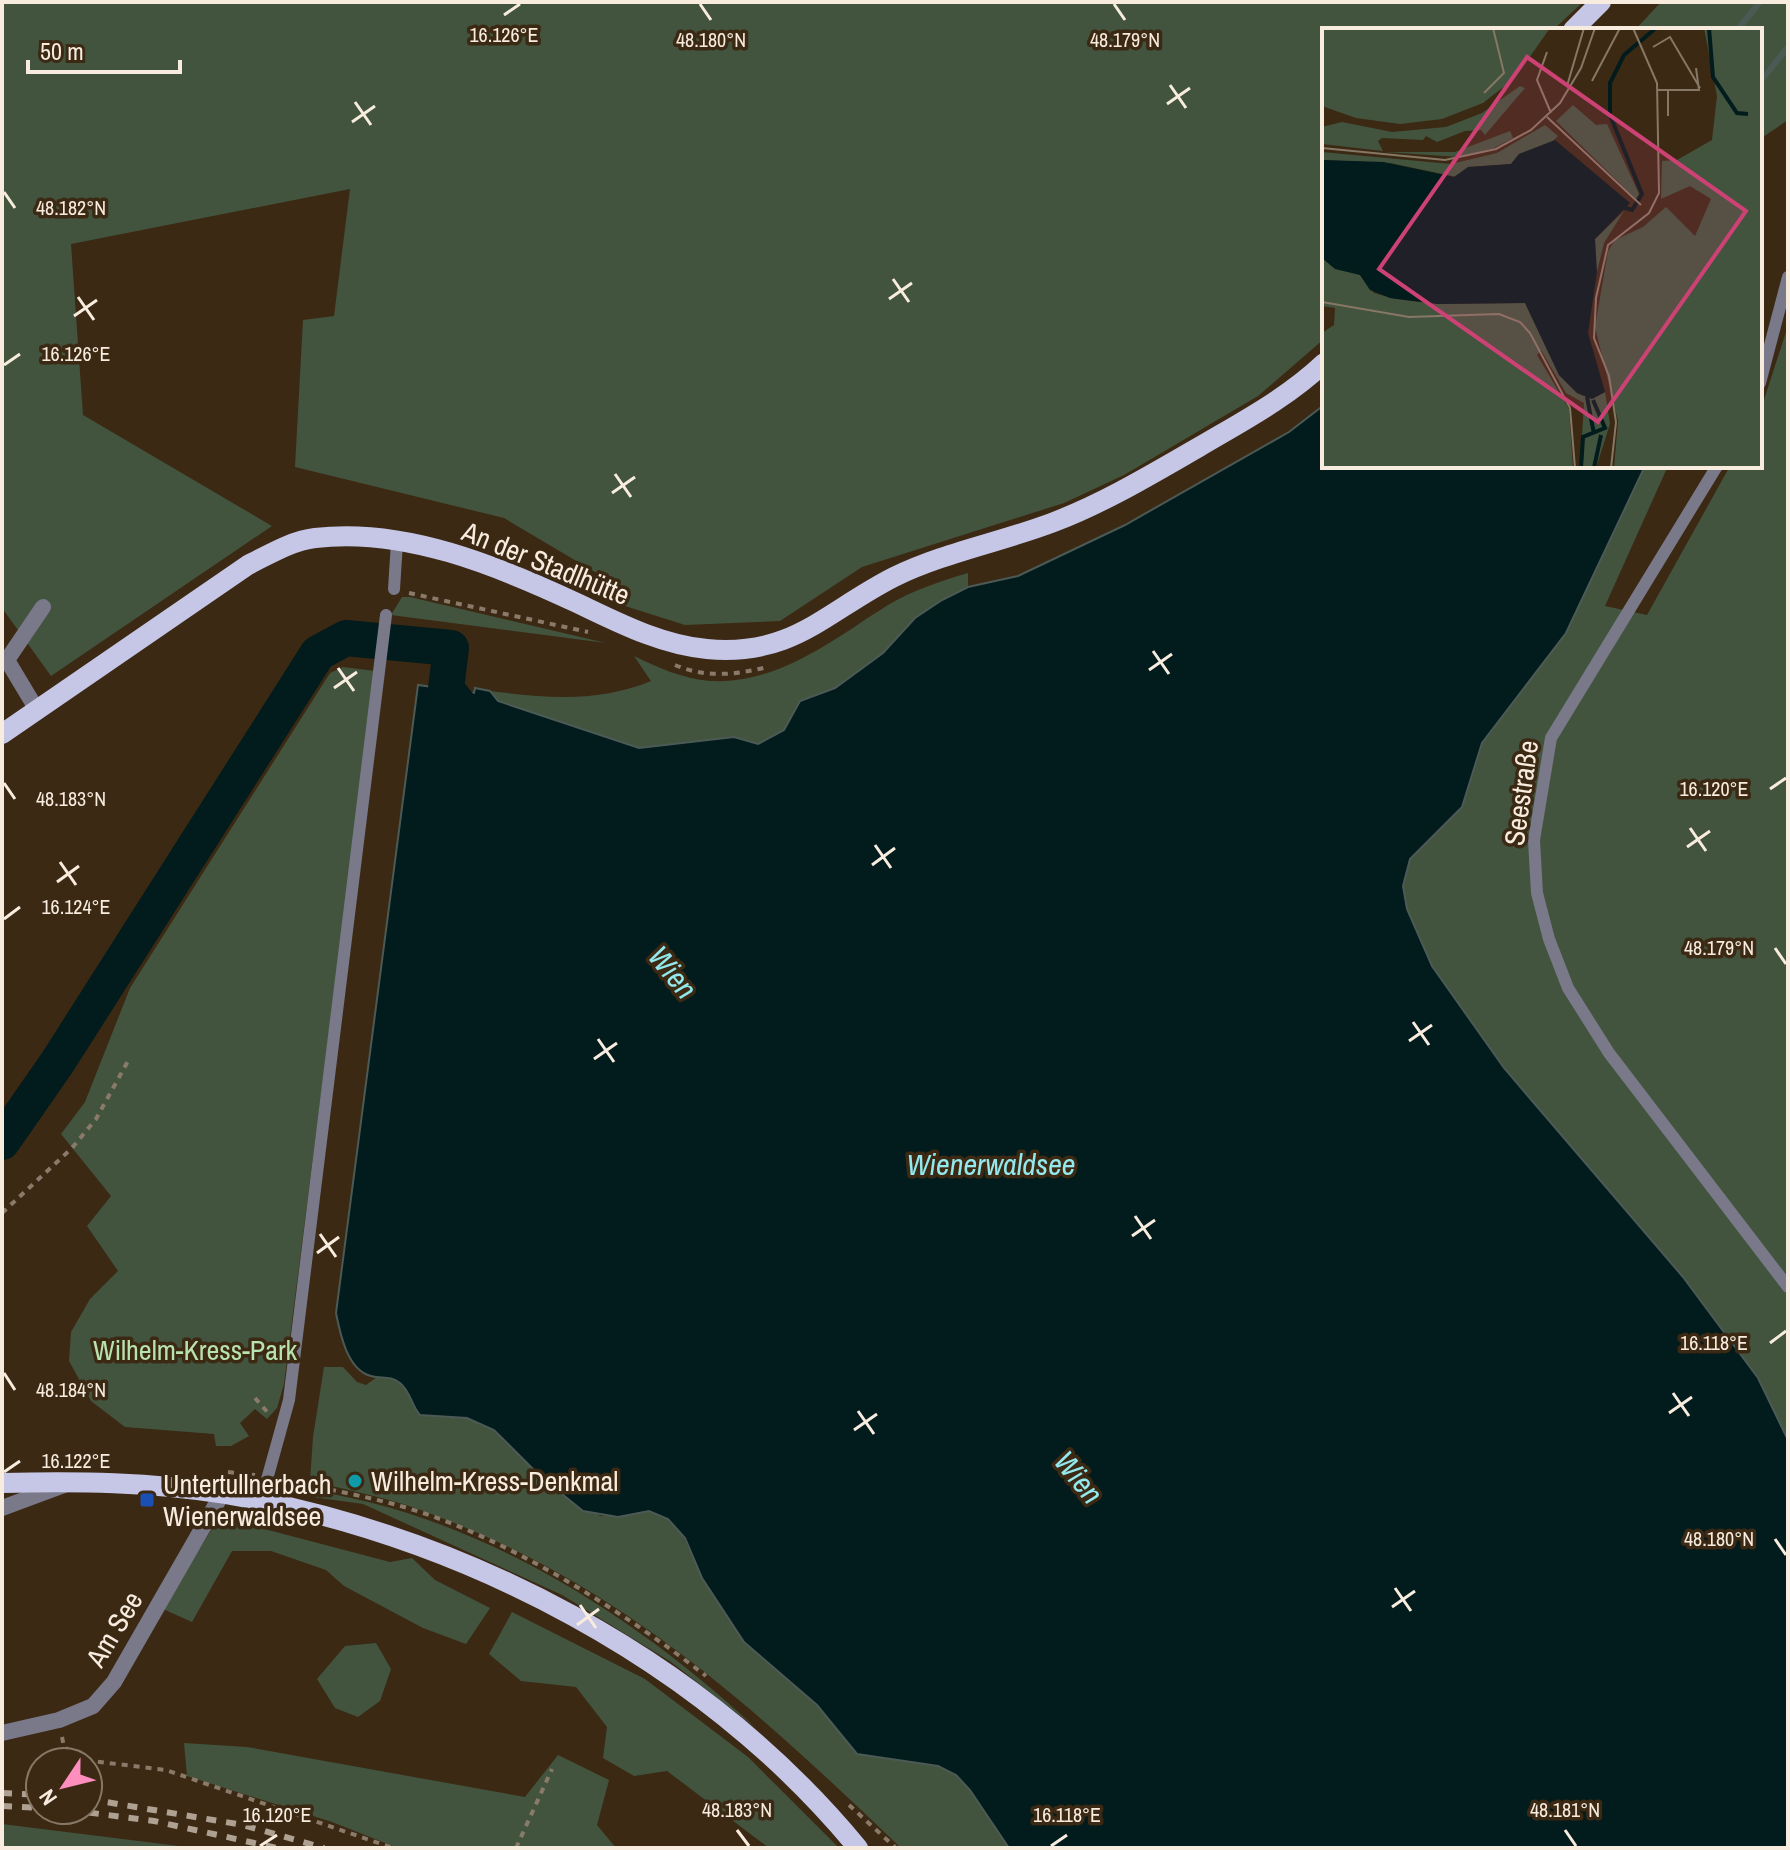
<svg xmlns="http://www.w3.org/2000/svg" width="1790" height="1850" viewBox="0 0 1790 1850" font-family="'Archivo Narrow',sans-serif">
	<rect width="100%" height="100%" fill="#3b2914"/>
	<!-- green -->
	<g fill="#42543e">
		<path d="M2,2H1583L1553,30H1324V339L1258,396L1124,475L1064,503L862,567L780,621L685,625L603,599L605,578L504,518L295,467L303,320L334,316L350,189L71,244L83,415L272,526L51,676L2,608Z"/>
		<path d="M1661,2H1788V120L1760,139V30H1635Z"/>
		<path d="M1788,326V1440L1683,1277L1504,1068L1432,966L1407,909L1403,886L1410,859L1462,807L1482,743L1566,633L1645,466H1668L1605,606L1647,615L1730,466H1760V412Z"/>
		<path d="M968,573V587L915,618L883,653L835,688L801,701L784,730L758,744L734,737L639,748L498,701L490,691C547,698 597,703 651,681L634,656C657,667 683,679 710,681C780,684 832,640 888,605C913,590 941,581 968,573Z"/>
		<path d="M402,597H410L606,643L391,615Z"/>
		<path d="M343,667L375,671L284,1384L277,1408L267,1419L255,1409L240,1423L249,1436L231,1446H216L214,1434L125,1427L91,1401L69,1361L71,1332L90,1299L118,1271L87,1226L111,1196L61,1134L85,1102L130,988L330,673Z"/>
		<path d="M324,1367H343L357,1382L366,1385L380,1375C397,1379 407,1386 412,1402C436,1415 459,1413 483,1424C519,1441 567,1490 600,1516L649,1511L668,1519L679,1528L702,1578L744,1642L817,1705L857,1753L938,1766L956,1775L970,1790L1009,1848H901C757,1710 624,1587 434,1515C394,1499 352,1491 310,1481L313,1437Z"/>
		<path d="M292,1488C467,1508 629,1610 756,1728L671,1662L562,1595L363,1504L298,1495L292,1493Z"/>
		<path d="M219,1517L390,1562L412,1558L435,1580L490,1608L466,1644L423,1628L344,1586L326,1570L271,1551H232L192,1622L163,1609Z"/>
		<path d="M512,1612L645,1679L748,1757L839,1848H769L667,1771L634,1776L603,1758L607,1727L576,1687L521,1681L489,1654Z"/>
		<path d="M376,1643L391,1669L380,1701L358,1717L335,1708L317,1679L345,1646Z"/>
		<path d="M184,1743L247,1747L525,1797L558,1755L609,1780L597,1825L616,1848H398L332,1822L187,1776Z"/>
		<path d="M2,1824L195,1848H2Z"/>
	</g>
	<!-- water -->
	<path fill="#021b1c" stroke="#4c5a56" stroke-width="2" d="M1324,405V466H1645L1566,633L1482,743L1462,807L1410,859L1403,886L1407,909L1432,966L1504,1068L1683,1277L1758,1378L1788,1440V1848H1009L970,1790L956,1775L938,1766L857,1754L817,1705L744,1642L702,1578L685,1538L668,1519L649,1511L618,1517L583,1511L541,1477L494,1430L467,1418L420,1415C411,1405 411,1392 400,1383C390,1375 382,1379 371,1376C347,1370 340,1333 336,1313L418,685L474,693L475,688L490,691L498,701L639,748L734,737L758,744L784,730L800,701L835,688L883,653L915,618L942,600L968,587L1018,576L1125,525L1289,432Z"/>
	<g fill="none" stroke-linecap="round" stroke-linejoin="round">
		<!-- stream -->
		<g stroke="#4c5a56" stroke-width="6">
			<path d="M1737,30L1760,2"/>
			<path d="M1760,82L1788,47"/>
		</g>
		<!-- river -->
		<path stroke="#021b1c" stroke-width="36" d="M2,1142L57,1063L318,653L346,638L451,648L446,689L477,727"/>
		<!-- path -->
		<g stroke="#8a7a69" stroke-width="4" stroke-dasharray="6 6" stroke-linecap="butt">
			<path d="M409,593L588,632"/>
			<path d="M675,665C705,678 736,675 767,667"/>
			<path d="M2,1213L72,1148L96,1119L128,1061"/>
			<path d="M255,1398L269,1414"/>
			<path d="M228,1472L255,1475"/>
			<path d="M283,1480C321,1488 360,1495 397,1505C502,1534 620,1609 706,1676"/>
			<path d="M62,1737L64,1747L84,1760L166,1770L393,1848"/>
			<path d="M849,1805L896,1848"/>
			<path d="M516,1848L552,1769"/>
		</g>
		<!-- service -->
		<g stroke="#797989" stroke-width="12">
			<path d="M1760,383L1788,277"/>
			<path d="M1717,466L1551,738L1534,840L1537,893L1549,939L1568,988L1609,1053L1788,1287"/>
			<path d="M394,589L397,542"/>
			<path d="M261,1501L289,1400L386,615"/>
		</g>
		<!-- minor -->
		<g stroke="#797989" stroke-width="16">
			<path d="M37,710L7,660L43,607"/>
			<path d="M2,1508L64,1485"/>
			<path d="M2,1733L59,1720L93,1706L114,1682L222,1494"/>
		</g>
		<!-- primary -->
		<g stroke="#c6c6e7" stroke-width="20">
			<path d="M1573,30L1601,2"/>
			<path d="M2,734L248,565C270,554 291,541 315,538C404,527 498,566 577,603C617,622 661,645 707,649C793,657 825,612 894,577C945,552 1002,542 1054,522C1104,503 1152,474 1199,447C1243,421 1287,398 1324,363"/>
			<path d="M2,1483C77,1481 151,1482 225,1494C465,1536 702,1659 858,1848"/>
		</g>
		<!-- rail -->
		<g stroke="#afa191" stroke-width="6" stroke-dasharray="10 10" stroke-linecap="butt">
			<path d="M2,1793L40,1795"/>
			<path d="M88,1799L243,1825L324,1848"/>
			<path d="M2,1806L40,1808"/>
			<path d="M69,1810L154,1821L277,1848"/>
		</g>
	</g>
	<!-- ticks -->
	<path fill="none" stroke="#f8ecdf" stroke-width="3" d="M700,4L711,20M1114,4L1125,20M504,15L520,4M1170,85L1186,108M355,102L371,125M1167,104L1190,88M352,122L375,106M4,192L15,208M893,279L909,302M78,297L94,320M889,299L912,283M74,316L97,300M4,365L20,354M615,474L631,497M612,493L635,477M1153,651L1169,674M338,668L354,691M1149,670L1172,654M334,688L357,672M4,783L15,799M1770,789L1786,778M1690,828L1706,851M875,845L891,868M1687,847L1710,831M60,862L76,885M872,865L895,848M57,882L79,866M4,919L20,907M1775,948L1786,964M1413,1022L1429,1045M598,1039L614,1062M1409,1041L1432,1025M594,1059L617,1043M1135,1216L1151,1239M320,1234L336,1257M1132,1236L1155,1220M317,1253L339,1237M1770,1343L1786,1331M4,1373L15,1390M1673,1393L1689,1416M858,1411L874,1434M1669,1413L1692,1397M854,1430L877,1414M4,1472L20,1461M1775,1539L1786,1555M1395,1588L1411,1611M580,1605L596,1628M1392,1607L1415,1591M577,1625L599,1609M737,1830L749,1846M1565,1830L1576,1846M260,1846L277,1835M1051,1846L1067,1835"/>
	<!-- markers -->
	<circle fill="#0f9aa8" stroke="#3b2914" stroke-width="3" cx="355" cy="1481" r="8"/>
	<rect fill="#1a4fb4" stroke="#3b2914" stroke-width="3" x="139" y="1492" width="16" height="16" rx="4"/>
	<g text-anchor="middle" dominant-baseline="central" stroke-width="7" stroke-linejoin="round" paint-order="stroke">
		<!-- street labels -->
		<g font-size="28" fill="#f8ecdf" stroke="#3b2914">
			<text transform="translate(546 563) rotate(22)">An der Stadlhütte</text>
			<text transform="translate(1521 793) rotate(-82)">Seestraße</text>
			<text transform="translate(114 1629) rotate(-59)">Am See</text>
		</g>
		<!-- park labels -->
		<g font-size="28" fill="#b8e2ae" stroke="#3b2914">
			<text x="195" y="1350">Wilhelm-Kress-Park</text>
		</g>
		<!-- poi labels -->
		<g font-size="28" fill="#f8ecdf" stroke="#3b2914" text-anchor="start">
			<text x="371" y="1481">Wilhelm-Kress-Denkmal</text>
			<text x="163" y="1484">Untertullnerbach<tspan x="163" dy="32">Wienerwaldsee</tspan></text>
		</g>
		<!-- water labels -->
		<g font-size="30" font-style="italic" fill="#93e9ed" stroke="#3b2914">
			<text transform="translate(673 972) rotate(51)">Wien</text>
			<text x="991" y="1164">Wienerwaldsee</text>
			<text transform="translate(1079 1477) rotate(51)">Wien</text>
		</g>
	</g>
	<!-- overview -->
	<g transform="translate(1322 28)">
		<rect width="440" height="440" fill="#3b2914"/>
		<path d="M0,0H228L193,50L161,75L120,91L78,96L34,90L0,78ZM382,0H440V440H292L296,393L273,299L286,223L293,212L321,199L344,179L373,208L389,171L368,158L339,171L340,133L355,132L390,112L395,68ZM198,58L203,60L163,107L159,102L143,103L115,114L104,108L101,112L60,110L56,113L61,123L0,116V99L20,94L70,104L124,99L160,85ZM251,77L274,97L285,96L317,166L314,171L234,93ZM223,97L236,108L229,115L197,126L189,136L146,139L135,149L68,135L0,132V124L129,136L175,125ZM188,103L191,110L172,120L137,129L63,124H133ZM302,183L282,215L274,248L273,211ZM0,230L38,247L52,265L74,271L116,276L203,275L237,347L255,365L270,371L283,364L288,396L274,440H258L262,375L244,365L219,322L215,327L247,381L251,440H0V305L12,297L13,280L0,278Z" fill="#42543e"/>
		<path d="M233,112L308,175L273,211L275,244L266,305L283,364L270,371L255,365L237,347L203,275L116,276L68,270L48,262L38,247L13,241L0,230V132L61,134L132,149L146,139L189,136L197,126Z" fill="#021b1c"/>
		<path fill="none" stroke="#021b1c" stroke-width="4" d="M387,0L391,49L415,85L426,86M300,179L310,182L320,166L288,87V55L302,27L334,0M265,369L272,406M259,440L261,409L283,400L271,372M272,440L279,407"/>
		<path fill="none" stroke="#877765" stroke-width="2" d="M331,19L348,9L378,60M225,24L215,52L229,85M270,53L298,0M245,58L262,0M336,62H377L374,40M346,62V88M162,65L182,45L171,0M225,89L319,177M0,120L123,132L174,121L209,102L238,75L259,40L273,0M0,274L87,289L177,286L198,294L208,305L248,380L253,440M289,440L294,394L287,348L272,310L274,270L286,217L327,185L337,165L335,55L311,0"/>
		<path fill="#cd4275" fill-opacity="0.15" stroke="#cd4275" stroke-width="4" d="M205,29L424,183L276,394L57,241Z"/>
		<rect width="440" height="440" fill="none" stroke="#f8ecdf" stroke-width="4"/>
	</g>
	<g font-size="20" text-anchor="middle" fill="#f8ecdf" stroke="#3b2914" stroke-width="7" stroke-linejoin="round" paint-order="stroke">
		<text x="504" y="42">16.126°E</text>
		<text x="711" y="47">48.180°N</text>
		<text x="1125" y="47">48.179°N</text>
		<text x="71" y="215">48.182°N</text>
		<text x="76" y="361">16.126°E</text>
		<text x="1714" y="796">16.120°E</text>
		<text x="71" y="806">48.183°N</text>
		<text x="76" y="914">16.124°E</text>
		<text x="1719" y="955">48.179°N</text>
		<text x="1714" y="1350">16.118°E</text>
		<text x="71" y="1397">48.184°N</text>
		<text x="76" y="1468">16.122°E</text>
		<text x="1719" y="1546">48.180°N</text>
		<text x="737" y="1817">48.183°N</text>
		<text x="1565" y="1817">48.181°N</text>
		<text x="277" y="1822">16.120°E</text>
		<text x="1067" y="1822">16.118°E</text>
	</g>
	<!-- border -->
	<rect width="1790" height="1850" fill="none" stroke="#f8ecdf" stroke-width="8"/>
	<!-- north arrow -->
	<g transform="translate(64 1786) rotate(235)"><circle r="38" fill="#3b2914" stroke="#877765" stroke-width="2"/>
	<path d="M0-6L14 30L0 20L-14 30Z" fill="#fd8ebe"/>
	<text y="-12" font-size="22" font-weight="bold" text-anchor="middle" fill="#f8ecdf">N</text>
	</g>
	<!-- scale -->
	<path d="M28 60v12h152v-12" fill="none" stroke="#f8ecdf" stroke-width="4"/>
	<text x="40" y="60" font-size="24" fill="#f8ecdf" stroke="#3b2914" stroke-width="6" paint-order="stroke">50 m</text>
</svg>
